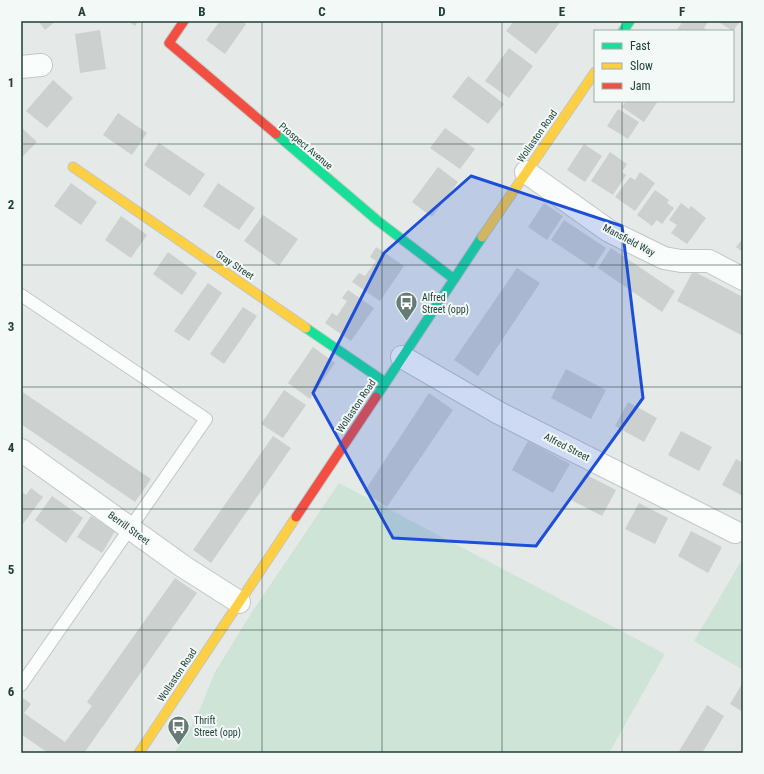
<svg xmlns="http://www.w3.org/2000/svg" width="764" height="774" viewBox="0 0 764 774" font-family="'Roboto Condensed',sans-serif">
	<rect width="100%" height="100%" fill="#e5eae8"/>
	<!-- green -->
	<g fill="#cde4d6">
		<path d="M339,483L665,654L609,753H174L196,719L215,672L252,612Z"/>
		<path d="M743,558V670L694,641Z"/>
	</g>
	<!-- building -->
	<g fill="#ccd1cf">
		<path d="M38,21H56L45,30Z"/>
		<path d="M128,21H138L135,26Z"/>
		<path d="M220,21H242L246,24L225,54L206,40Z"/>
		<path d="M514,21L519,23L521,21H561L536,54L506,31Z"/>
		<path d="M683,21H707L708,22L704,28L709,31H676Z"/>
		<path d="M717,21H740L733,31Z"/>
		<path d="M100,30L106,69L80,73L75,34Z"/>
		<path d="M509,48L533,66L509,98L485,81Z"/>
		<path d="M468,76L504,104L488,124L452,97Z"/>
		<path d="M53,80L73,98L47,128L26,111Z"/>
		<path d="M626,101H658L644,122L622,107Z"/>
		<path d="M618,109L639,122L628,139L607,126Z"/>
		<path d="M118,113L147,133L132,155L103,135Z"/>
		<path d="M21,127L37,142L21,158Z"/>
		<path d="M445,128L475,149L460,169L430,148Z"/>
		<path d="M159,143L205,174L190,196L144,165Z"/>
		<path d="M584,144L602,156L585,182L567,170Z"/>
		<path d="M610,152L627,164L622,172L626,175L613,195L591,181Z"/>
		<path d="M438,167L458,182L432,217L412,202Z"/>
		<path d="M640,172L655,183L635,211L615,197L630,177L635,180Z"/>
		<path d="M71,183L97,202L81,225L54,206Z"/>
		<path d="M218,183L255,208L239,230L203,206Z"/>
		<path d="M655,190L669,200L667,203L674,208L662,224L657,220L652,226L637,215Z"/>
		<path d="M544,203L563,216L547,240L528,227Z"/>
		<path d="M681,203L689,209L691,206L706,218L687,244L671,233L677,225L669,220Z"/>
		<path d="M263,215L298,239L279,266L244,241Z"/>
		<path d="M121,216L147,235L131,258L105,240Z"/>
		<path d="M564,220L606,248L593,268L551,240Z"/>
		<path d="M743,238V252L736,247Z"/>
		<path d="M376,247L404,266L380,301L352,282L359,273L365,276L376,261L370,257Z"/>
		<path d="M611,248L675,291L662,312L598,268Z"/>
		<path d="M168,252L197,273L182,295L153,274Z"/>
		<path d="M517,268L540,283L478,376L454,360Z"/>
		<path d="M693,271L743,297V336L677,301Z"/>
		<path d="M208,283L222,293L189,341L174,331Z"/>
		<path d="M348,290L374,308L351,341L325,323L332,313L337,316L347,301L342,298Z"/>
		<path d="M243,307L257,316L224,364L210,354Z"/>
		<path d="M313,347L335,363L310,399L288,383Z"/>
		<path d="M566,369L606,390L591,419L551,398Z"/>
		<path d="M284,390L306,405L283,438L261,424Z"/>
		<path d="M21,391L151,479L135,502L21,424Z"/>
		<path d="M429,393L453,410L387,507L364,492Z"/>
		<path d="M628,402L657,418L644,442L615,426Z"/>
		<path d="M681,431L712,447L699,471L668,455Z"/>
		<path d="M273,436L291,448L211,563L193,550Z"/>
		<path d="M528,441L570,464L553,493L512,470Z"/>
		<path d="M736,459L743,463V496L722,485Z"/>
		<path d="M585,474L616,490L602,516L571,500Z"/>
		<path d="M31,488L43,497L23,524L21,523V491L26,495Z"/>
		<path d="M52,496L83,518L66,543L35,520Z"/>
		<path d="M639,503L668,518L655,544L625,529Z"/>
		<path d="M91,516L115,531L102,553L77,537Z"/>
		<path d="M691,531L722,547L708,573L678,556Z"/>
		<path d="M175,578L197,593L84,753H48L21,734V700L23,698L31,704L24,713L65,742L92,706L87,702Z"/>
		<path d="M743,682V712L730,704Z"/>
		<path d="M707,705L724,716L710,740L702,753H678Z"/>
	</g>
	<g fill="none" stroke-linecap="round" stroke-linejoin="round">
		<defs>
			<path id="lane" d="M21,295L206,419L21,685"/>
			<g id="street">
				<path d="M21,67L41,65"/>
				<path d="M526,172L609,231L664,258L681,261H709L743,279"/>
				<path d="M402,357L499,413L735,532"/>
				<path d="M21,450L184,567L239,602"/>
			</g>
			<g id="fast">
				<path d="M623,31L630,21"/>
				<path d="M276,134L378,221L454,279"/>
				<path d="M306,328L385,382"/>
				<path d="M376,397L482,237"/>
			</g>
			<g id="slow">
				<path d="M73,167L306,328"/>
				<path d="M482,237L595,72"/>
				<path d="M139,753L296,517"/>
			</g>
			<g id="jam">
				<path d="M184,21L169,43L276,134"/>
				<path d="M296,517L376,397"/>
			</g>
		</defs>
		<!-- lane casing -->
		<use href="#lane" stroke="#c2c7c5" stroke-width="14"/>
		<!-- street casing -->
		<use href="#street" stroke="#c2c7c5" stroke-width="24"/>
		<!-- fast casing -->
		<use href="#fast" stroke="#c0c8c5" stroke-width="11"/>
		<!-- slow casing -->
		<use href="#slow" stroke="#c0c8c5" stroke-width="11"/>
		<!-- jam casing -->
		<use href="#jam" stroke="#c0c8c5" stroke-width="11"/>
		<!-- lane -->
		<use href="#lane" stroke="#fbfcfc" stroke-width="12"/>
		<!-- street -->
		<use href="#street" stroke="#fbfcfc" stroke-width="22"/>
		<!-- fast -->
		<use href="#fast" stroke="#16e098" stroke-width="9"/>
		<!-- slow -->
		<use href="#slow" stroke="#ffcf43" stroke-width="9"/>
		<!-- jam -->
		<use href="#jam" stroke="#f24e42" stroke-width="9"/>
	</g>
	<!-- marked area -->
	<path fill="#1d4ed8" fill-opacity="0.2" stroke="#1d4ed8" stroke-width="3" stroke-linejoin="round" d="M471,176L622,226L643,398L536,546L393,538L313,393L384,253Z"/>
	<!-- grid -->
	<path fill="none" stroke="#213e39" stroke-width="1" stroke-opacity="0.55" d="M142,21V753M262,21V753M382,21V753M502,21V753M622,21V31M622,101V753M21,144H743M21,265H743M21,387H743M21,509H743M21,630H743"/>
	<!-- icons -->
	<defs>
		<symbol id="bus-pin" viewBox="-11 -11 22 30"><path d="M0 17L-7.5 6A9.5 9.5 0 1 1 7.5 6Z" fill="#667a76" stroke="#f2f9f6"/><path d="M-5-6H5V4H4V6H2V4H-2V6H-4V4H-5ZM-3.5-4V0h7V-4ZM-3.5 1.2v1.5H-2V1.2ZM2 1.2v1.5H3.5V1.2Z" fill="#fff"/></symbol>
	</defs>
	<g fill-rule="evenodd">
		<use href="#bus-pin" x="394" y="290" width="25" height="34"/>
		<use href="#bus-pin" x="166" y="714" width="25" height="34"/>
	</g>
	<g text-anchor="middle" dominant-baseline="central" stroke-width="4" stroke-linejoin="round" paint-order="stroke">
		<!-- street labels -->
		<g font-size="10" fill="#213e39" stroke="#f2f9f6">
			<text transform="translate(537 136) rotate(-55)">Wollaston Road</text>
			<text transform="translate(306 146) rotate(40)">Prospect Avenue</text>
			<text transform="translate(629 240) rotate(28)">Mansfield Way</text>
			<text transform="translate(235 265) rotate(34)">Gray Street</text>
			<text transform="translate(356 406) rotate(-56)">Wollaston Road</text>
			<text transform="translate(567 447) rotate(27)">Alfred Street</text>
			<text transform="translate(129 528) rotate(36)">Berrill Street</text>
			<text transform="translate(177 675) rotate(-56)">Wollaston Road</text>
		</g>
		<!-- poi labels -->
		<g font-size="10" fill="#213e39" stroke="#f2f9f6" text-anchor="start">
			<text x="422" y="297">Alfred<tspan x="422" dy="12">Street (opp)</tspan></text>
			<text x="194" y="720">Thrift<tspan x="194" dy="12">Street (opp)</tspan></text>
		</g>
	</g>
	<!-- border -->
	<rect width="764" height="774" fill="none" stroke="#f2f9f6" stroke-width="44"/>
	<!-- legend -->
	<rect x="594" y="30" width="140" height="72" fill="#f2f9f6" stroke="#9eaeaa"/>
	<rect x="602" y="43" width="20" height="6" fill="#16e098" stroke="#9eaeaa"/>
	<text x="630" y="50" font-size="12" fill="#213e39">Fast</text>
	<rect x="602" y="63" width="20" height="6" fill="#ffcf43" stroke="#9eaeaa"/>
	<text x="630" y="70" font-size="12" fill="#213e39">Slow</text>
	<rect x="602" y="83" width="20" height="6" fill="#f24e42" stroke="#9eaeaa"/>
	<text x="630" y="90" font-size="12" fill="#213e39">Jam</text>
	<rect x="22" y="22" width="720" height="730" fill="none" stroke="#213e39" stroke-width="1.5"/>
	<g font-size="13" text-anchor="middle" font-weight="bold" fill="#213e39">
		<text x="82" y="16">A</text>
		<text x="202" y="16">B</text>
		<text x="322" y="16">C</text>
		<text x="442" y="16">D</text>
		<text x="562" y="16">E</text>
		<text x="682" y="16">F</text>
		<text x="11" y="87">1</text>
		<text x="11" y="209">2</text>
		<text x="11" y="331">3</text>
		<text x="11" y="452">4</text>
		<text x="11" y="574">5</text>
		<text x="11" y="696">6</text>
	</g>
</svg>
